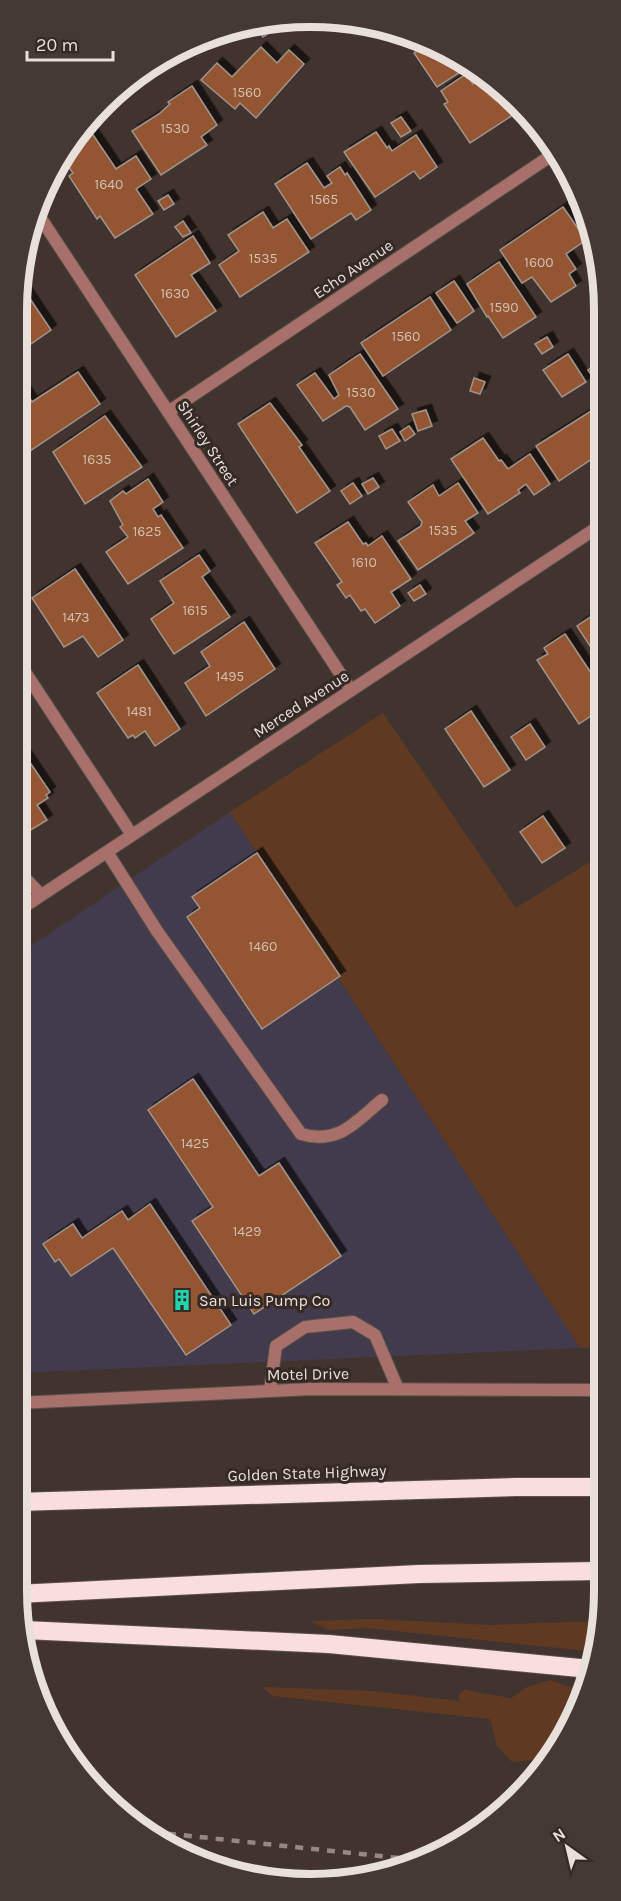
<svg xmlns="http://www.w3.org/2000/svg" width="621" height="1901" viewBox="0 0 621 1901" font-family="Karla,sans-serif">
	<defs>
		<filter id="shadow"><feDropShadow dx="5.5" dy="-5.5" stdDeviation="0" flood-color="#0009"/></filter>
	</defs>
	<rect width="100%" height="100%" fill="#41342e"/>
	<!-- commercial -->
	<path fill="#423b4c" d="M230,812L580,1348L17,1373L19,954Z"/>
	<!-- green -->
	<g fill="#603923">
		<path d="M383,713L516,908L601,855L599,1348H580L230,812Z"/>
		<path d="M374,1619L490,1625L599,1621V1648L597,1652L368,1628L329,1630L310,1621Z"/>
		<path d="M550,1680L581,1691L555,1754L541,1768V1759L512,1762L497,1746L490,1719L273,1696L262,1687L372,1691L459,1701L458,1696L465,1689C481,1695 495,1693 510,1699L527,1687Z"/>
	</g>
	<!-- building -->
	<g fill="#935531" stroke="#a1938b" stroke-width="1.5" filter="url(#shadow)">
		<path d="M254,22H285L263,37Z"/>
		<path d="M368,22L372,26L362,33L355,23Z"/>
		<path d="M427,44L457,56L470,66L437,87L414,53Z"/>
		<path d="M261,47L277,63L289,50L304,64L256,118L240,103L235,109L201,80L217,63L232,77Z"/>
		<path d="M466,74L473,84L484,77L522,109L470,143L444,104L448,102L441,91Z"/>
		<path d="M192,86L217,125L201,137L207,145L161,175L132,131L159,114L170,104L168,102Z"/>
		<path d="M401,117L411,131L401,137L391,123Z"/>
		<path d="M91,132L116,169L136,156L151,179L136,189L153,214L115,238L100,216L97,219L69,176L73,173L62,157L65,149Z"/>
		<path d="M376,132L387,148L389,146L392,151L416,135L437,167L420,179L414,171L375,197L344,152Z"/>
		<path d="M307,163L324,188L332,183L327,176L340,167L345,175L347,173L371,210L356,220L351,213L311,239L275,184Z"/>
		<path d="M168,195L174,204L164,210L158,201Z"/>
		<path d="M579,197L591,236L569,203Z"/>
		<path d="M563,207L586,240L566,254L576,269L569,274L576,286L551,302L532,277L522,283L500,250Z"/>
		<path d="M263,212L273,228L287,219L309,252L240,297L219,265L239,251L228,235Z"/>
		<path d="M183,221L191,233L183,237L175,227Z"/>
		<path d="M193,236L210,263L191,275L216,311L176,337L135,275Z"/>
		<path d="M499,262L536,317L503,338L488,316L487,317L467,284Z"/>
		<path d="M454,281L474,311L457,323L436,293Z"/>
		<path d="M22,287L51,330L22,350Z"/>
		<path d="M430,297L451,330L383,376L361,343Z"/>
		<path d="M547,337L553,347L542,354L535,344Z"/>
		<path d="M360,354L398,409L365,430L350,407L346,406L323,421L297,385L315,373L334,399L339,395L329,375Z"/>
		<path d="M568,354L586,382L562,397L543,370Z"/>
		<path d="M602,360V390L588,370Z"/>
		<path d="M78,372L100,404L30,451L21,438L22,387L32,402Z"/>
		<path d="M474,378L485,382L480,394L470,391Z"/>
		<path d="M270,403L302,445L299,447L330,491L297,513L238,424Z"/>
		<path d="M602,404V452L559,481L536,446Z"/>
		<path d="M426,410L432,426L418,431L412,414Z"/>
		<path d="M105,416L142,467L85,504L53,452Z"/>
		<path d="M409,426L415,434L405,441L400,432Z"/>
		<path d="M392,429L400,441L386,449L379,436Z"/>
		<path d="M483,438L499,461L501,460L508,469L530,454L550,484L534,495L526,484L518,490L520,493L488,514L451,459Z"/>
		<path d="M373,478L379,487L368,494L362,484Z"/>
		<path d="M148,479L163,502L153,509L158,517L161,515L183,548L128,584L106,552L128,537L120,527L123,525L110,501L123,491L126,494Z"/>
		<path d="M353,483L362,496L350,504L341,491Z"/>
		<path d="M458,483L478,513L465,521L474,533L418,570L398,541L421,526L422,522L408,502L433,485L439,496Z"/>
		<path d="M348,522L363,544L366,543L368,546L382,536L411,579L391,592L400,606L375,623L365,609L361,611L350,595L346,598L337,585L342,582L315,543Z"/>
		<path d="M199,555L210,571L202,577L230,617L174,654L151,619L174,603L160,581Z"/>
		<path d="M75,569L123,640L98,657L83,636L64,647L32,598Z"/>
		<path d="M420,585L426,594L414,601L408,593Z"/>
		<path d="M598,612L601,616V663L577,626Z"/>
		<path d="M244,622L275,669L206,716L185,683L210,666L201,652Z"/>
		<path d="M565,634L601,688V709L579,724L537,660L548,654L544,648Z"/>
		<path d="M138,665L180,729L155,746L145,731L135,738L133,735L128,738L97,693Z"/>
		<path d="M471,711L510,770L484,787L445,729Z"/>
		<path d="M530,724L545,747L526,760L511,737Z"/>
		<path d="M20,748L50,792L46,795L48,798L37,805L47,820L21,836Z"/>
		<path d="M543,816L565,848L542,863L520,832Z"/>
		<path d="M257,853L340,976L262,1029L187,917L200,908L192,897Z"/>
		<path d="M193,1079L259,1176L279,1163L341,1256L254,1314L192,1221L213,1207L148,1110Z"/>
		<path d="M150,1204L231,1325L186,1355L113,1248L71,1276L59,1259L55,1262L43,1244L73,1224L82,1238L122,1211L128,1220Z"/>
	</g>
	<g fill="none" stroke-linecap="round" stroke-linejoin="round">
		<defs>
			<g id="lane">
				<path d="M25,672L132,835"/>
				<path d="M107,852L157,931L301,1134C339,1145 355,1122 382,1100"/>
				<path d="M20,861L25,878L41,895"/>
				<path d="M270,1391L276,1346L305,1327L353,1322L375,1335L398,1389"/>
			</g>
			<g id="street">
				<path d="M38,214L351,690"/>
				<path d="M168,412L555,153"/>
				<path d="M19,910L601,525"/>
				<path d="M17,1403L312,1389L599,1390"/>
			</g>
			<g id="highway">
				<path d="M17,1502L516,1487H599"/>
				<path d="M17,1594L419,1574L599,1571"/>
				<path d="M24,1630L329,1644L590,1669"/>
			</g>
		</defs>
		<!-- lane casing -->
		<use href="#lane" stroke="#5c504a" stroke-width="14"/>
		<!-- street casing -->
		<use href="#street" stroke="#5c504a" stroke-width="14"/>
		<!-- highway casing -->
		<use href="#highway" stroke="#5c504a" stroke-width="20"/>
		<!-- lane -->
		<use href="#lane" stroke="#a7706b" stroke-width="12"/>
		<!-- street -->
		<use href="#street" stroke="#a7706b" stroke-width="12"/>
		<!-- highway -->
		<use href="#highway" stroke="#fadedb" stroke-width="18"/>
		<!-- rail -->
		<path stroke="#938883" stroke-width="4.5" stroke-dasharray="8 8" stroke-linecap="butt" d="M152,1832L418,1860"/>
	</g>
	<!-- icons -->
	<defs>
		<symbol id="building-bare" viewBox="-9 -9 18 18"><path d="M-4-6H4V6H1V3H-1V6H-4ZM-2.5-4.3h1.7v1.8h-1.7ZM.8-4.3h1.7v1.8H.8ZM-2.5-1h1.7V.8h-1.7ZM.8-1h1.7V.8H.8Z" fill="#20d5b0" stroke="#362a24" stroke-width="2.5" paint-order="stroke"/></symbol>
	</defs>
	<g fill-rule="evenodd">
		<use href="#building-bare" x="167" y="1285" width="30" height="30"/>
	</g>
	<g text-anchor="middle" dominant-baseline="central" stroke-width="6" stroke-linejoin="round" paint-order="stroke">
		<!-- number labels -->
		<g font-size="14" fill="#d3bdb0">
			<text x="247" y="92">1560</text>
			<text x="175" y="128">1530</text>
			<text x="109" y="184">1640</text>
			<text x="324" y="199">1565</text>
			<text x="263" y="258">1535</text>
			<text x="539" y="262">1600</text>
			<text x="175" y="293">1630</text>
			<text x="504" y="307">1590</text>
			<text x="406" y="336">1560</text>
			<text x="361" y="392">1530</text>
			<text x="97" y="459">1635</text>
			<text x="443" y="530">1535</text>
			<text x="147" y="531">1625</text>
			<text x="364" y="562">1610</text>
			<text x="195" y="610">1615</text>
			<text x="76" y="617">1473</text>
			<text x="230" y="676">1495</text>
			<text x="139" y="711">1481</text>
			<text x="263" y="946">1460</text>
			<text x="195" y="1143">1425</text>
			<text x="247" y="1231">1429</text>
		</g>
		<!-- street labels -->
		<g font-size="16" fill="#e8e0db" stroke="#362a24">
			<text transform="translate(353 269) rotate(-34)">Echo Avenue</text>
			<text transform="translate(208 443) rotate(57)">Shirley Street</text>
			<text transform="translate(301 704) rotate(-33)">Merced Avenue</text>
			<text transform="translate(308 1374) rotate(-1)">Motel Drive</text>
			<text transform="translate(307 1473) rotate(-2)">Golden State Highway</text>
		</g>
		<!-- poi labels -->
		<g font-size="16" fill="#e8e0db" stroke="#362a24" text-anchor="start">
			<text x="199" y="1300">San Luis Pump Co</text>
		</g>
	</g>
	<!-- crop -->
	<path d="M0 0H621V1901H0ZM310 27H311A283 283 0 0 1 594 310V1591A283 283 0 0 1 311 1874H310A283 283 0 0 1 27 1591V310A283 283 0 0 1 310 27Z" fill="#443933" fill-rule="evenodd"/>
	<path fill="none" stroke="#e8e0db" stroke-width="8" d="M310 27H311A283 283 0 0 1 594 310V1591A283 283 0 0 1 311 1874H310A283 283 0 0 1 27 1591V310A283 283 0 0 1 310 27Z"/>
	<!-- north arrow -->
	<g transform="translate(567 1847) rotate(326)" stroke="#362a24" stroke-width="4.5" paint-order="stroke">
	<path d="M0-4.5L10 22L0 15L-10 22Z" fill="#e8e0db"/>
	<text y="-9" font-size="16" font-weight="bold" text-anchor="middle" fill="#e8e0db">N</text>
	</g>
	<!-- scale -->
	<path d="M27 51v9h86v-9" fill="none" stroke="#e8e0db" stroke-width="3"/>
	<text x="36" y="51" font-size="18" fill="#e8e0db" stroke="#362a24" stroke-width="4.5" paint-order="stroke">20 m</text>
</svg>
